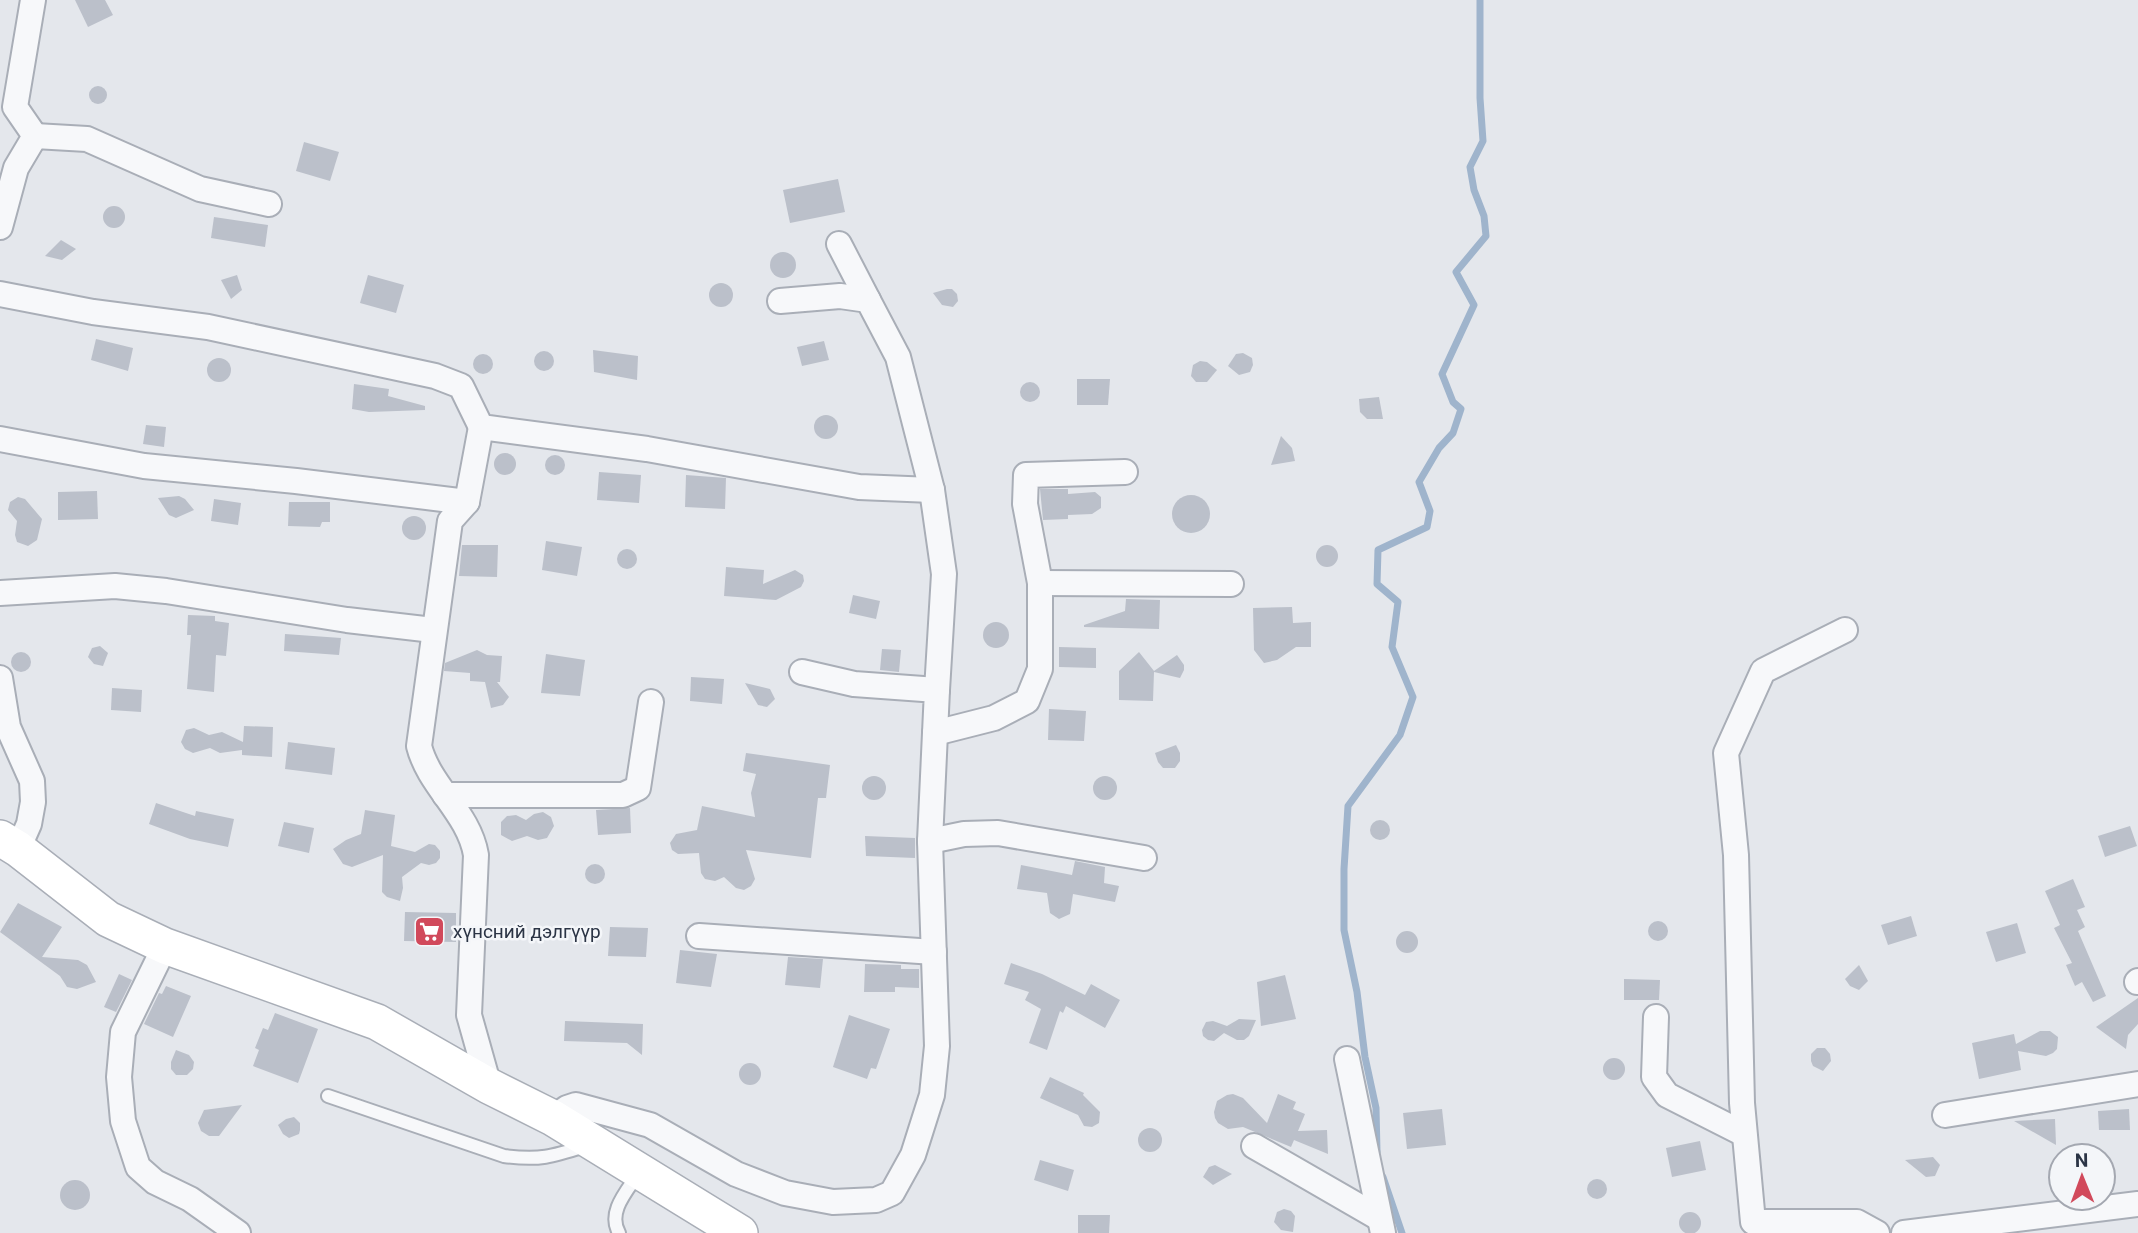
<svg xmlns="http://www.w3.org/2000/svg" width="2138" height="1233" viewBox="0 0 2138 1233" font-family="Roboto,sans-serif">
	<rect width="100%" height="100%" fill="#e4e7ec"/>
	<g fill="none" stroke-linecap="round" stroke-linejoin="round">
		<!-- stream -->
		<g stroke="#9fb4cc" stroke-width="7">
			<path d="M1377,1152L1376,1108L1365,1057L1357,992L1344,930V869L1348,806L1400,735L1413,697L1392,647L1398,602L1377,584L1378,550L1427,527L1430,511L1419,482L1439,448L1453,433L1461,409L1453,402L1442,374L1474,305L1456,272L1486,236L1484,216L1474,190L1470,167L1483,141L1480,98V0"/>
			<path d="M1383,1177L1402,1233"/>
		</g>
	</g>
	<!-- building -->
	<g fill="#bbc0ca">
		<path d="M75,0H105L113,15L88,27Z"/>
		<circle cx="98" cy="95" r="9"/>
		<path d="M304,142L339,152L330,181L296,171Z"/>
		<path d="M838,179L845,212L790,223L783,190Z"/>
		<circle cx="114" cy="217" r="11"/>
		<path d="M214,217L268,225L265,247L211,238Z"/>
		<path d="M61,240L76,249L62,260L45,256Z"/>
		<circle cx="783" cy="265" r="13"/>
		<path d="M237,275L242,290L231,299L221,280Z"/>
		<path d="M368,275L404,285L396,313L360,303Z"/>
		<circle cx="721" cy="295" r="12"/>
		<path d="M947,289H952L957,294L958,301L953,307L942,305L933,293Z"/>
		<path d="M96,339L133,348L128,371L91,360Z"/>
		<path d="M824,341L829,360L802,366L797,347Z"/>
		<path d="M593,350L638,356L637,380L594,372Z"/>
		<circle cx="544" cy="361" r="10"/>
		<path d="M1243,353L1252,358L1253,365L1250,372L1239,375L1228,366L1236,354Z"/>
		<circle cx="483" cy="364" r="10"/>
		<circle cx="219" cy="370" r="12"/>
		<path d="M1200,361L1207,362L1217,370L1207,382H1196L1191,376L1193,365Z"/>
		<path d="M1077,379H1110L1108,405H1077Z"/>
		<circle cx="1030" cy="392" r="10"/>
		<path d="M354,384L389,389L388,396L425,406V410L369,412L352,409Z"/>
		<path d="M1379,397L1383,419H1367L1360,412L1359,399Z"/>
		<circle cx="826" cy="427" r="12"/>
		<path d="M146,425L166,427L164,447L143,444Z"/>
		<path d="M1281,436L1292,448L1295,461L1271,465Z"/>
		<circle cx="505" cy="464" r="11"/>
		<circle cx="555" cy="465" r="10"/>
		<path d="M599,472L641,475L639,503L597,500Z"/>
		<path d="M686,475L726,478L725,509L685,507Z"/>
		<path d="M1040,489H1068V494L1095,492L1101,497V508L1092,514L1068,515V519L1043,520Z"/>
		<path d="M97,491L98,519L58,520V492Z"/>
		<circle cx="1191" cy="514" r="19"/>
		<path d="M179,496L185,499L194,510L176,518L169,515L158,498Z"/>
		<path d="M18,497L25,499L42,519L37,540L28,546L17,542L15,535L17,521L8,510L10,502Z"/>
		<path d="M214,499L241,503L238,525L211,521Z"/>
		<path d="M289,502H330V522H322L320,527L288,526Z"/>
		<circle cx="414" cy="528" r="12"/>
		<path d="M546,541L582,547L577,576L542,570Z"/>
		<circle cx="1327" cy="556" r="11"/>
		<path d="M462,545H498L497,577L459,576Z"/>
		<circle cx="627" cy="559" r="10"/>
		<path d="M726,567L764,570L763,584L795,570L803,575L804,581L801,587L776,600L724,596Z"/>
		<path d="M853,595L880,601L876,619L849,613Z"/>
		<path d="M1126,599L1160,600L1159,629L1084,627V625L1125,611Z"/>
		<path d="M1292,607L1293,623L1311,622V647H1296L1277,660L1264,663L1254,650L1253,608Z"/>
		<path d="M188,615L215,616V621L229,623L226,656L216,655L214,692L187,689L191,635H187Z"/>
		<circle cx="996" cy="635" r="13"/>
		<path d="M285,634L341,638L339,655L284,651Z"/>
		<path d="M100,646L108,653L103,666L94,664L88,657L92,648Z"/>
		<path d="M1059,647L1096,648V668L1059,667Z"/>
		<path d="M882,649L901,650L899,672L880,670Z"/>
		<path d="M477,650L487,655L502,656L500,682H497L509,697L503,705L491,708L485,682L470,681V673L444,671L445,663Z"/>
		<circle cx="21" cy="662" r="10"/>
		<path d="M1139,652L1154,671L1177,655L1184,665V670L1180,678L1154,672L1153,701L1119,700V671Z"/>
		<path d="M546,654L585,660L580,696L541,693Z"/>
		<path d="M691,677L724,679L722,704L690,701Z"/>
		<path d="M745,683L770,689L775,699L767,707L758,705Z"/>
		<path d="M112,688L142,690L141,712L111,710Z"/>
		<path d="M1049,709L1086,711L1084,741L1048,740Z"/>
		<path d="M244,726L273,727L272,757L242,755V750L220,753L210,748L193,753L185,749L181,742L186,730L194,728L209,735L222,732L243,742Z"/>
		<path d="M288,742L335,748L332,775L285,769Z"/>
		<path d="M1176,745L1180,753V761L1175,768H1163L1158,762L1155,753Z"/>
		<path d="M746,753L830,765L826,798H818L811,858L746,850L755,879L751,886L744,890L736,888L724,877L715,881L705,879L701,873L699,853L678,854L672,850L670,843L676,834L697,830L702,806L755,817L751,793L756,774L743,771Z"/>
		<circle cx="1105" cy="788" r="12"/>
		<circle cx="874" cy="788" r="12"/>
		<path d="M156,803L195,816L196,811L234,819L228,847L190,839L149,824Z"/>
		<path d="M630,808L631,833L598,835L596,810Z"/>
		<path d="M365,810L395,815L391,846L415,852L429,844L435,845L440,851V858L436,863L429,865L421,863L402,877L403,888L400,901L387,897L382,892L383,855L352,867L343,864L333,849L346,840L361,834Z"/>
		<path d="M543,812L551,817L554,826L547,838L538,840L527,836L512,841L501,835V822L507,816L516,815L526,820L534,814Z"/>
		<circle cx="1380" cy="830" r="10"/>
		<path d="M284,822L314,828L309,853L278,846Z"/>
		<path d="M2130,826L2137,846L2105,857L2098,836Z"/>
		<path d="M865,836L915,838V858L866,856Z"/>
		<path d="M1075,861L1105,867L1104,883L1119,886L1115,902L1073,894L1070,914L1059,919L1050,913L1047,893L1017,889L1021,865L1072,875Z"/>
		<circle cx="595" cy="874" r="10"/>
		<path d="M2073,879L2085,907L2077,910L2085,927L2078,931L2106,996L2093,1002L2082,982L2075,986L2066,965L2072,963L2054,928L2060,925L2045,891Z"/>
		<path d="M18,903L62,927L42,957L78,960L87,965L96,982L77,989L67,987L60,976L0,932Z"/>
		<path d="M405,912L456,913V942L404,941Z"/>
		<path d="M1911,916L1917,936L1888,945L1881,925Z"/>
		<circle cx="1658" cy="931" r="10"/>
		<path d="M2017,923L2026,953L1996,962L1986,932Z"/>
		<path d="M610,927L648,928L646,957L608,956Z"/>
		<circle cx="1407" cy="942" r="11"/>
		<path d="M680,950L717,954L711,987L676,983Z"/>
		<path d="M788,957L823,959L820,988L785,985Z"/>
		<path d="M1011,963L1042,974L1085,995L1091,984L1120,1000L1105,1028L1066,1006L1063,1013L1060,1011L1047,1050L1029,1043L1041,1009L1025,1000L1029,992L1004,984Z"/>
		<path d="M865,964L901,965V969H919V988L895,987V992H864Z"/>
		<path d="M1859,965L1868,981L1859,990L1850,986L1845,979Z"/>
		<path d="M119,974L132,980L116,1012L104,1007Z"/>
		<path d="M1285,975L1296,1019L1261,1026L1257,982Z"/>
		<path d="M1624,979L1660,980L1659,1000H1624Z"/>
		<path d="M166,986L191,996L173,1037L144,1024L159,993L162,994Z"/>
		<path d="M2138,998V1024L2128,1035L2126,1049L2096,1027Z"/>
		<path d="M275,1013L318,1029L298,1083L253,1066L259,1050L255,1048L263,1028L268,1030Z"/>
		<path d="M849,1015L890,1029L876,1069L871,1068L867,1079L833,1067Z"/>
		<path d="M1239,1019L1256,1020L1249,1036L1244,1040H1237L1224,1033L1214,1041L1208,1040L1203,1036L1202,1030L1206,1022L1213,1021L1227,1026Z"/>
		<path d="M565,1021L643,1024L642,1055L627,1043L564,1041Z"/>
		<path d="M2040,1031H2050L2058,1037L2057,1049L2053,1053L2046,1056L2018,1051L2021,1070L1979,1079L1972,1043L2014,1034L2016,1044Z"/>
		<path d="M1817,1048H1825L1830,1054L1831,1061L1823,1071L1813,1066L1811,1061V1054Z"/>
		<path d="M176,1050L189,1055L194,1062L193,1069L187,1075H176L171,1069V1062Z"/>
		<circle cx="1614" cy="1069" r="11"/>
		<circle cx="750" cy="1074" r="11"/>
		<path d="M1050,1077L1084,1093L1083,1095L1100,1112L1099,1123L1092,1127L1084,1126L1078,1115L1040,1098Z"/>
		<path d="M1278,1094L1296,1102L1293,1109L1305,1114L1298,1131L1327,1130L1328,1154L1294,1140L1291,1147L1243,1127L1228,1129L1218,1123L1215,1118L1214,1112L1217,1101L1227,1095L1233,1094L1243,1098L1267,1123Z"/>
		<path d="M242,1105L219,1136H209L201,1131L198,1123L204,1110Z"/>
		<path d="M1442,1109L1446,1145L1407,1149L1403,1113Z"/>
		<path d="M2129,1109L2130,1130H2099L2098,1111Z"/>
		<path d="M294,1117L300,1123V1130L299,1134L289,1138L283,1134L278,1125L286,1119Z"/>
		<path d="M2055,1119L2056,1145L2014,1121Z"/>
		<circle cx="1150" cy="1140" r="12"/>
		<path d="M1700,1141L1706,1170L1672,1177L1666,1148Z"/>
		<path d="M1933,1157L1940,1165L1935,1176L1926,1177L1905,1160Z"/>
		<path d="M1040,1160L1074,1170L1068,1191L1034,1180Z"/>
		<path d="M1215,1165L1232,1174L1213,1185L1203,1177L1209,1167Z"/>
		<circle cx="1597" cy="1189" r="10"/>
		<circle cx="75" cy="1195" r="15"/>
		<path d="M1284,1209L1291,1211L1295,1216L1293,1232L1281,1230L1274,1222L1277,1212Z"/>
		<circle cx="1690" cy="1223" r="11"/>
		<path d="M1078,1215H1110L1109,1233H1078Z"/>
	</g>
	<g fill="none" stroke-linecap="round" stroke-linejoin="round">
		<defs>
			<g id="lane">
				<path d="M328,1096L504,1156C541,1161 554,1156 588,1145"/>
				<path d="M619,1233C607,1212 627,1191 638,1174"/>
			</g>
			<g id="street">
				<path d="M35,136L87,139L200,189L269,204"/>
				<path d="M0,227L16,168L35,136L15,107L33,0"/>
				<path d="M839,244L868,300"/>
				<path d="M0,294L93,312L208,327L435,376L461,386L481,427L647,449L859,487L932,490"/>
				<path d="M780,301L840,296L868,300L898,357L932,490L944,574L937,690"/>
				<path d="M481,427L467,502L450,521L419,746C429,786 469,813 476,855L469,1015L489,1086"/>
				<path d="M0,439L144,466L296,481L467,502"/>
				<path d="M1040,583L1231,584"/>
				<path d="M0,593L115,586L166,591L347,620L433,630"/>
				<path d="M1845,630L1763,671L1726,753L1736,855L1742,1103L1753,1222H1857L1877,1233"/>
				<path d="M0,678L8,727L32,781L33,802L29,824L18,849"/>
				<path d="M935,733L994,718L1027,701L1040,669V583L1025,504L1026,475L1125,472"/>
				<path d="M445,795H623L638,788L651,702"/>
				<path d="M930,841L964,834L998,833L1144,858"/>
				<path d="M699,936L934,952"/>
				<path d="M165,946L123,1032L119,1077L123,1121L138,1167L155,1182L190,1199L238,1233"/>
				<path d="M2137,982L2138,981"/>
				<path d="M1656,1017L1654,1077L1667,1095L1744,1134"/>
				<path d="M1347,1059L1383,1233"/>
				<path d="M1945,1115L2138,1084"/>
				<path d="M553,1118L567,1108L576,1105L650,1125L736,1174L785,1193L833,1202L876,1200L892,1193L913,1155L932,1095L937,1046L930,841L937,690L854,684L802,672"/>
				<path d="M1254,1146L1379,1218"/>
				<path d="M1904,1233L2138,1204"/>
			</g>
			<path id="secondary" d="M0,838L18,849L108,919L165,946L377,1022L489,1086L553,1118L740,1233"/>
		</defs>
		<!-- lane casing -->
		<use href="#lane" stroke="#a9aeb7" stroke-width="16"/>
		<!-- street casing -->
		<use href="#street" stroke="#a9aeb7" stroke-width="28"/>
		<!-- secondary casing -->
		<use href="#secondary" stroke="#a9aeb7" stroke-width="38"/>
		<!-- lane -->
		<use href="#lane" stroke="#f7f8fa" stroke-width="12"/>
		<!-- street -->
		<use href="#street" stroke="#f7f8fa" stroke-width="24"/>
		<!-- secondary -->
		<use href="#secondary" stroke="#fff" stroke-width="35"/>
	</g>
	<!-- icons -->
	<defs>
		<symbol id="supermarket-square" viewBox="-11 -11 22 22"><rect x="-9" y="-9" width="18" height="18" rx="4" fill="#d1495b" stroke="#f4f6f9"/><path d="M-6-5.5h2.5l.6 2H6L4.5 2H-2.5L-4.4-4H-6ZM-1.5 3.2a1.3 1.3 0 1 0 .1 0ZM3 3.2a1.3 1.3 0 1 0 .1 0Z" fill="#fff"/></symbol>
	</defs>
	<g fill-rule="evenodd">
		<use href="#supermarket-square" x="412" y="914" width="35" height="35"/>
	</g>
	<g text-anchor="middle" dominant-baseline="central" stroke-width="5" stroke-linejoin="round" paint-order="stroke">
		<!-- poi labels -->
		<g font-size="19" fill="#2b3445" stroke="#f4f6f9" text-anchor="start">
			<text x="453" y="931">хүнсний дэлгүүр</text>
		</g>
	</g>
	<!-- north arrow -->
	<g transform="translate(2082 1177) rotate(359)"><circle r="33" fill="#f4f6f9" stroke="#a4a8b1" stroke-width="2"/>
	<path d="M0-5L12 26L0 18L-12 26Z" fill="#d1495b"/>
	<text y="-10" font-size="19" font-weight="bold" text-anchor="middle" fill="#2b3445">N</text>
	</g>
</svg>
